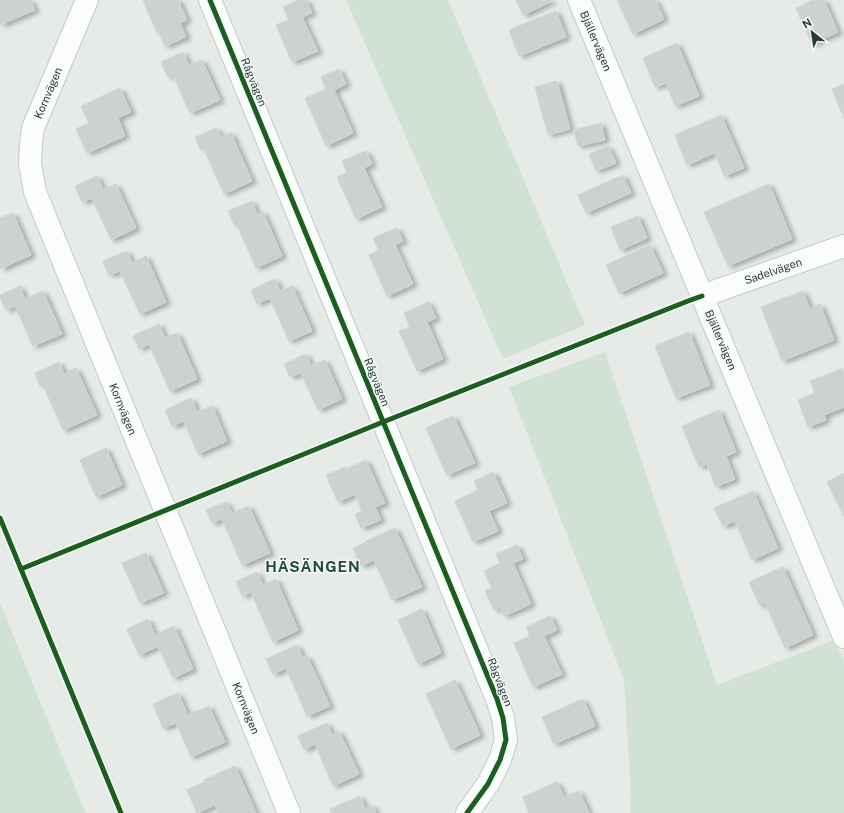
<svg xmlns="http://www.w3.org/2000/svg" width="844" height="813" viewBox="0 0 844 813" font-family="'Public Sans',sans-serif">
	<defs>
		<filter id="shadow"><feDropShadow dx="4.5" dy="2.5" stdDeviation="2" flood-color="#0004"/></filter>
	</defs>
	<rect width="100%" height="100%" fill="#e6ebe8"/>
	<!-- green -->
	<g fill="#d1e2d5">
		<path d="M346,0H448L585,325L503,359Z"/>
		<path d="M605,352L717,685L834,640L844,660V813H630L631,794L624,680L509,387Z"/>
		<path d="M0,603L84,809L87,813H0Z"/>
	</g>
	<!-- building -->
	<g fill="#cdd2d0" stroke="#cfd4d1" filter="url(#shadow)">
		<path d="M0,0H30L35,10L0,25Z"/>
		<path d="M143,0H178L187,20L180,23L186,37L165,46L159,32L157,33Z"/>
		<path d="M299,0H306L312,13L302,17L318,51L292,62L276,25L289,20L283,7Z"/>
		<path d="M516,0H552V1L523,15Z"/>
		<path d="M617,0H655L664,19L633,34Z"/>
		<path d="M813,0H824L838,32L812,44L796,8Z"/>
		<path d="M556,11L566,37L519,56L509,30Z"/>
		<path d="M677,43L699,96L675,106L666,83L655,87L643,58Z"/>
		<path d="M183,52L189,65L202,60L220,100L190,113L173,75L168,77L161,62Z"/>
		<path d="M339,69L346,84L334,90L353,133L326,146L305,98L326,89L321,77Z"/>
		<path d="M557,81L570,129L548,135L535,87Z"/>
		<path d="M844,84V118L832,89Z"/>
		<path d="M120,88L131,112L118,118L125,136L87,153L76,129L89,123L81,106Z"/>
		<path d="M721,115L744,168L724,176L715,153L687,165L675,135Z"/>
		<path d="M601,123L605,140L578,146L574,130Z"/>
		<path d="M217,128L221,137L231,133L252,181L224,194L203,147L200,149L195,137Z"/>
		<path d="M608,146L616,163L596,171L589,154Z"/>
		<path d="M366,151L372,164L364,168L382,207L356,219L337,177L347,173L342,161Z"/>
		<path d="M623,175L631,193L586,213L578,195Z"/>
		<path d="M97,176L103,189L116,184L136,228L111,240L92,198L82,202L75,186Z"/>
		<path d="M769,184L792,239L728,266L704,212Z"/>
		<path d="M252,201L257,214L263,212L282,256L256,268L237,225L235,226L228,211Z"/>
		<path d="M13,213L31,255L0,269V218Z"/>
		<path d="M638,216L647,238L620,250L611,227Z"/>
		<path d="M397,228L403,241L395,245L413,284L387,296L369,255L379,250L373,238Z"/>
		<path d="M650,245L663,273L619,293L606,265Z"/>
		<path d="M127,251L132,263L146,256L166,302L140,314L120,271L109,275L103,261Z"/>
		<path d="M275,279L280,291L292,286L312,331L289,341L270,298L257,304L251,290Z"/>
		<path d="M20,286L25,299L43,291L62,334L33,346L15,306L6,310L0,297V295Z"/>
		<path d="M803,291L810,309L820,304L834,340L782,361L761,307Z"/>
		<path d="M428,302L436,318L427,322L443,359L417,371L399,331L410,327L404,313Z"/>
		<path d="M159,324L165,338L177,333L197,379L170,391L149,344L139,349L133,336Z"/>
		<path d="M689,332L710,385L676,398L655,346Z"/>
		<path d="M306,354L311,366L325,360L342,399L318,410L301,373L290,377L284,364Z"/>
		<path d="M59,362L64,374L76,368L97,415L63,430L43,385L40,386L35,373Z"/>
		<path d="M842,369L844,373V407L824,415L826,420L808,427L798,400L815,393L810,381Z"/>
		<path d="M191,398L197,412L212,406L227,441L198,454L184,421L172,426L165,410Z"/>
		<path d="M719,410L736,452L726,456L735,479L716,487L707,464L699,467L682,426Z"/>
		<path d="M453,416L475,463L447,475L426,428Z"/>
		<path d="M106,448L122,485L96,497L80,460Z"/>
		<path d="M366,460L385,503L375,507L381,520L361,528L355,514L362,511L355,494L338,502L326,475L345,467L346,469Z"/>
		<path d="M493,472L507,503L489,511L498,531L473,542L455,501L478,490L474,481Z"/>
		<path d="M844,473V516L827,482Z"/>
		<path d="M753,491L778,548L752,560L735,521L723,526L714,508Z"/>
		<path d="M226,502L232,513L249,506L270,553L242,565L222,519L212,523L206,510Z"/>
		<path d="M395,528L422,587L392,600L374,560L361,566L353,548L366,542V541Z"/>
		<path d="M517,545L523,559L513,563L531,604L504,616L500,607L494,610L485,591L492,588L484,571L500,563L496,554Z"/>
		<path d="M146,553L164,593L140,603L122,563Z"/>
		<path d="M783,567L813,635L785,648L765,603L760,606L749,582Z"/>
		<path d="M257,572L263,585L276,579L298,630L273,642L251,592L242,596L236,582Z"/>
		<path d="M422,609L441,653L418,664L398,620Z"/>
		<path d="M550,616L557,630L544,636L562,674L533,687L514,643L530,636L526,627Z"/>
		<path d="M148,619L155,635L174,626L193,669L173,678L158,646L139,655L127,629Z"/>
		<path d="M297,645L303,658L307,656L330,706L307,716L286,668L273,674L266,659Z"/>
		<path d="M455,680L480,735L451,749L426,694Z"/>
		<path d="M178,693L188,715L209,706L225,742L191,757L176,723L163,728L153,704Z"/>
		<path d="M583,699L595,726L554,744L542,717Z"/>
		<path d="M327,723L332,735L339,731L359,774L333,786L315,744L304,750L298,736Z"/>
		<path d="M235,766L256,813H219L215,805L197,813L187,790L205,782L204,780Z"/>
		<path d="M557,782L564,797L579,791L589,813H529L523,797Z"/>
		<path d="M360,796L365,808L372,805L376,813H332L330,809Z"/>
	</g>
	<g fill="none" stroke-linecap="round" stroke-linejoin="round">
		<defs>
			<g id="minor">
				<path d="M87,0L33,128L31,143L30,164L35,192L289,813"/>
				<path d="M210,0L497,699L503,718L506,740L500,760L488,784L467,813"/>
				<path d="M579,0C668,212 757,424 844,637"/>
				<path d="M702,296L844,246"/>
			</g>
		</defs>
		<!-- minor casing -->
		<use href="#minor" stroke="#c3c8c5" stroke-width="24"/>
		<!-- minor -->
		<use href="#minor" stroke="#fbfcfc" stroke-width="22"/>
		<defs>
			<g id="cycleway">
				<path d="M210,0L497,699L503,718L506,740L500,760L488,784L467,813"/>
				<path d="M0,518L121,813"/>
				<path d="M21,569L383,422L688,301L702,296"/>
			</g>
		</defs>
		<!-- cycleway casing -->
		<use href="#cycleway" stroke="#f5f9f7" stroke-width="8"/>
		<!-- cycleway -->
		<use href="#cycleway" stroke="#1b5e20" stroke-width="5"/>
	</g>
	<g text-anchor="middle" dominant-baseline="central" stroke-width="3" stroke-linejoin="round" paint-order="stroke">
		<!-- street labels -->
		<g font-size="11" fill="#263c35" stroke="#f5f9f7">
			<text transform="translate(596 41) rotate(67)">Bjällervägen</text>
			<text transform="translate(254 82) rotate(68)">Rågvägen</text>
			<text transform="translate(48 93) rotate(-67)">Kornvägen</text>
			<text transform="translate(773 271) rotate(-19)">Sadelvägen</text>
			<text transform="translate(721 340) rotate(67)">Bjällervägen</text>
			<text transform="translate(377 382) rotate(68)">Rågvägen</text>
			<text transform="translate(123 409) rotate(68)">Kornvägen</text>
			<text transform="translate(500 682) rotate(69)">Rågvägen</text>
			<text transform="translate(246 708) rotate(68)">Kornvägen</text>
		</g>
		<!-- district labels -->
		<g font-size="15" font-weight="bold" letter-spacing="1" fill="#244c40" stroke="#f5f9f7">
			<text x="313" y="566">HÄSÄNGEN</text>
		</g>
	</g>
	<!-- north arrow -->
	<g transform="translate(812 32) rotate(330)" stroke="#f5f9f7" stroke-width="3" paint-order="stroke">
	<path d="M0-3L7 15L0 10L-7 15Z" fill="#263c35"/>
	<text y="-6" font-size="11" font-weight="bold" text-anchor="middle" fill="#263c35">N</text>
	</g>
</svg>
